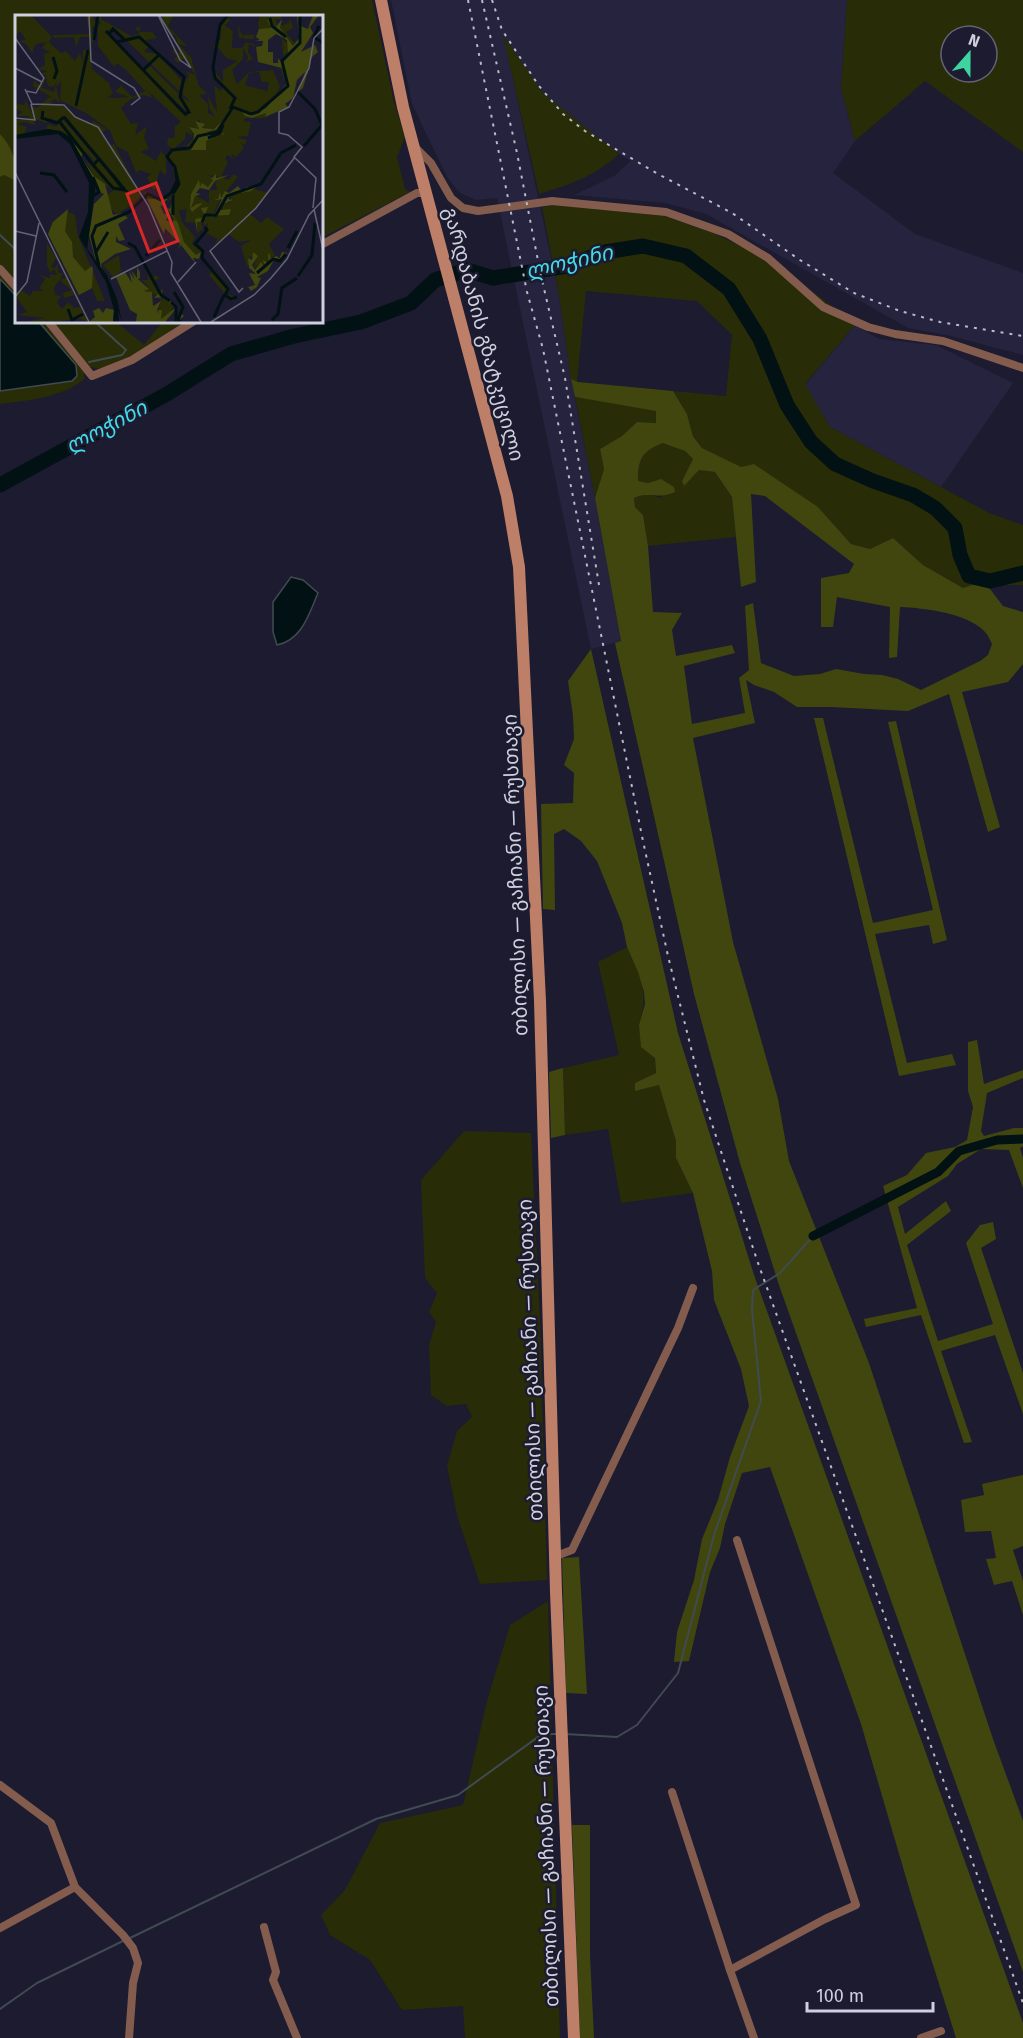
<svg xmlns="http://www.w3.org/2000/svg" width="1023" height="2038" viewBox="0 0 1023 2038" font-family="'Fira Sans','Noto Sans Georgian',sans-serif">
	<rect width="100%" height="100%" fill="#1c1b30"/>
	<!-- built -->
	<g fill="#25233e">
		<path d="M391,0H847L841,89L855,141L833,173L915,234L1023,273V355L951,336L908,328L706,214L665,203L574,195L614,176L631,161L619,154L541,92L504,37L559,295L571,379L595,498L621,641L591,649L497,198L476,200L460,193L447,177L412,104Z"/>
		<path d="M855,325L879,339L936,345L1013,383L941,487L830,427L805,385Z"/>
	</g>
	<!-- green -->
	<g fill="#282c07" fill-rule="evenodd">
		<path d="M0,0H372L394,102L405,137L397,157L405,189L410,192L321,238V16H16V163L0,134Z"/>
		<path d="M847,0H1023V152L925,81L855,141L841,89ZM951,36H987V72H951Z"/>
		<path d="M503,35L542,92L619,154C595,176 569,185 539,194Z"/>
		<path d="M4,175L16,181V296L0,279V177Z"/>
		<path d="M556,205L665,216L713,233L751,251L819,296L855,325L805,384L830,427L989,513L1023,525V585H972L963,588L923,565L893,538L870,549L851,544L818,507L702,448L693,435L687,414L673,391L726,396L732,335L697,301L586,291L577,382L571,379L559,295L542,207Z"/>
		<path d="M38,321H115L144,345L163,321H185L138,353L100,369L90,367L84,370V379C65,397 25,401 0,404V391L72,381L76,365Z"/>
		<path d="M575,397L656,410V423L637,422L622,436L600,449L604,469L595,498Z"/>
		<path d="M663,442L685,451L693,459L682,481L684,485L699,470L715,472L732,497L736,537L648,546L643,515L635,507L634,498L645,494L662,498L661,480L648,483L638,482C638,459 642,451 663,442Z"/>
		<path d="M627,947C641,978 649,991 639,1025L655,1058L656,1073L635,1083V1091L659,1084L676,1141V1158L693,1193L621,1203L608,1129L565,1135L563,1068L619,1055L598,962Z"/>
		<path d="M464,1131L531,1133L540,1321L547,1580L480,1584L458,1519L447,1466L457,1431L472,1417L466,1404L447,1406L431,1395L429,1345L436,1322L429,1312L437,1293L425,1278L421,1180Z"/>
		<path d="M548,1601L560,2038H465L463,2006L402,2010L370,1960L330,1935L321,1915L345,1890L380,1823L463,1805L487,1701L510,1625Z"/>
	</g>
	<!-- forest -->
	<g fill="#41460f" fill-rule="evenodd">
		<path d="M0,134C13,148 17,163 16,181L4,175L0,177Z"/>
		<path d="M571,379L578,382L673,391L687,414L693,436L702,448L741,467L754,464L818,507L851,544L870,549L893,538L923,565L963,588L972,585H987L1003,606L1023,612V664L1008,682L962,692L1000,827L988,832L949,694L908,711L831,707H797L774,692L754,685L746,680L755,723L693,738L733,942L778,1099L789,1161L869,1363L993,1739L1023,1821V1972L780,1288L740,1163L694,994L615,643L621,641L595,498L604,469L600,449L622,436L637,422L656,423V411L575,397ZM663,443L685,451L693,459L682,481L684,486L699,470L715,472L732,497L741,587L756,582L751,494L765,496L854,564L849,573L821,578V627H833L837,597L890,607L889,658L897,657L900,607C924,608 968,613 985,632C988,635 990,640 992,644L988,655L980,661L921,690L898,679L882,675L864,674L836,669L820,674L794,676L761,663L753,603L745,606L749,670L739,678L745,713L692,724L684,666L735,653L732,645L676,656L672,630L682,613L653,612L648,546L643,515L635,507L634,498C651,491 657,500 675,492L674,487L661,479L648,483L638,481C638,459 642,451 663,443Z"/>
		<path d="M591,649L678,1033L754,1275L1023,2023V2038H956L912,1898L861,1724L770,1467L742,1473L725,1524L720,1548L710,1572L689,1661L674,1662L677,1632L694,1580L702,1539L718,1500L730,1457L749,1406L741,1369L714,1300L712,1271L693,1193L676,1158V1141L659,1085L635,1091V1083L656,1073L655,1058L641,1047L639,1025L645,1004L644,992L638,972L627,947L622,923L597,861L581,841L564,829L554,834L555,910L543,909L541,804L573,803L574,773L564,765L574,739L573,716L568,681Z"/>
		<path d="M814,718H823L873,923L933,910L888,722L896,721L947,940L933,944L929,925L875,934L907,1063L952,1054L956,1065L899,1076Z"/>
		<path d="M977,1040L984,1084L1023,1070V1078L987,1093L981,1131L984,1136L1014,1128H1023V1146L1020,1148L1023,1158V1188L1009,1150L981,1149L957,1164L948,1176L898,1207L905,1234L946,1201L951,1211L907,1245L938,1341L993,1324L966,1243L980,1225L993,1222L996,1239L981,1248L1023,1373V1414L995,1335L941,1351L972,1442L964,1443L921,1315L866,1327L864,1319L917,1308L883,1186L907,1175L926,1153L955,1147L967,1140L973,1107L968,1091V1042Z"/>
		<path d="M563,1068L565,1135L551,1138L549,1072Z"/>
		<path d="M1023,1475V1546L1013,1550L1023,1581V1615L1012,1581L994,1585L986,1559L996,1558L991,1531L965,1532L961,1500L984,1495L982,1484Z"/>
		<path d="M579,1557L587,1694L566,1693L562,1558Z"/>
		<path d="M572,1825H590V1955L594,2038H580Z"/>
	</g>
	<!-- water -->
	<g fill="#021214" stroke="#404b51" stroke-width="1.5">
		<path d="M0,279L16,296V321H38L76,365L77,376L72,381L0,391Z"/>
		<path d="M291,577L303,580L318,593C309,614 302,640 277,645L273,632V602Z"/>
	</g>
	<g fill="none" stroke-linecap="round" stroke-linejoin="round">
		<!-- stream -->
		<g stroke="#404b51" stroke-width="2">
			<path d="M0,235L16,250"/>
			<path d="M89,362L122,355L126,350L94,321"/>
			<path d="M565,1734L617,1737L637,1725L678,1673L714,1535L761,1401L752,1310L753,1290L780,1273L813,1236"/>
			<path d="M130,1938L376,1819L458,1795L542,1734H557"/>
			<path d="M0,2009L37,1983L125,1940"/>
		</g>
		<!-- canal -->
		<path stroke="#021214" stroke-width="9" d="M813,1236L938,1172L959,1151L997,1140L1023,1139"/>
		<!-- river -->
		<path stroke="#021214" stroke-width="15" d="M0,485L167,394L231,354L294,336L361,322L411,303L435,280L467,270L493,278L567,266L605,252L643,246L686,256L729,289L760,339L787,405L811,442L835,464L873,481L913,495L935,508L955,528L960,555L969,576L990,581L1023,573"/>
		<!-- minor -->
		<g stroke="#835c4e" stroke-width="8">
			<path d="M415,147L431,163L451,198L463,208L478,211L552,201L666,212L728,234L768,258L823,307L868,327L895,334L943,341L1023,368"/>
			<path d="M321,245L417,193H426"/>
			<path d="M0,269L16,287"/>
			<path d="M48,321L92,376L132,360L194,321"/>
			<path d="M556,1556L572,1550L678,1328L693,1288"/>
			<path d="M0,1785L51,1823L75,1887L123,1935L133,1948L138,1963L133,1983L129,2038"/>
			<path d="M672,1792L730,1970L754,2038"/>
			<path d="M264,1927L276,1972L273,1980L297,2038"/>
			<path d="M0,1928L75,1887"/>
			<path d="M730,1970L825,1919L856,1905L737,1540"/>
			<path d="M921,2038L941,2031"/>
		</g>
		<!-- secondary -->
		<path stroke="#bd7f68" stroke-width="12" d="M381,0L403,107L507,496L519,567L540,1001L556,1592L574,2038"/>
		<!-- rail -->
		<g stroke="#babbc9" stroke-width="2" stroke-dasharray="3 6" stroke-linecap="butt">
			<path d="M468,0L527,292L543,349L643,841L668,956L704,1100L757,1260L1023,2003"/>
			<path d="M482,0L517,153L541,276L565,378L599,585"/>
			<path d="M492,0L502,30L539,86L563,114L585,131L658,174L732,213L800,260L854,293L900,311L940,322L1023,336"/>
		</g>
	</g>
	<g text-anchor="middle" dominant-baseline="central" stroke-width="5" stroke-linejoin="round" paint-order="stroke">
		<!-- street labels -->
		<g font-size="20" fill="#cfd0de" stroke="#1c1b30">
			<text transform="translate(484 334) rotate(75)">გარდაბანის გზატკეცილი</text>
			<text transform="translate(515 875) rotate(-92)">თბილისი — გაჩიანი — რუსთავი</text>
			<text transform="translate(530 1360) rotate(-92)">თბილისი — გაჩიანი — რუსთავი</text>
			<text transform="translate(546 1846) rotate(-92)">თბილისი — გაჩიანი — რუსთავი</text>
		</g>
		<!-- water labels -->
		<g font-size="21" font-style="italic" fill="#43dae9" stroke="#1c1b30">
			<text transform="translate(569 262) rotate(-13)">ლოჭინი</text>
			<text transform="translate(106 427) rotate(-28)">ლოჭინი</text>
		</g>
	</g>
	<!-- overview -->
	<g transform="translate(15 15)">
		<rect width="308" height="308" fill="#1c1b30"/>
		<path d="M0,0H16L37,22L34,27L46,38L51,36L60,46L65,38L68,48V35H76L77,54L94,68L98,79L93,82L101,83L114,82L100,77L106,70L117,82L130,76L112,56L102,48L99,52L83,31V13L77,11V19L81,20L76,31V22H65L61,32L59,22L39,23L38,20L75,19L71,0H77L83,12L86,7L82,4L87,0L86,4L116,21L125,19L120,13L126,11L124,17H137L142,23L131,25L139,36L133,32L129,37L143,39L135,48L100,14L90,16L172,102L175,95L166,82L175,87L166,77L169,68L174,66L169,67L174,61L171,56L180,60L170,43L163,48L159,44L164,41L163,39L161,40L157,37L160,34V39L164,37L161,21L155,18L146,0H159L153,11L172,31L163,29L176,42L184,71L192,79L184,80L193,89V98L200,102L194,93L193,81L202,97L199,70L205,76L208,73L198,62V54L208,67V55L222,46L211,43L202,31L197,34L206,24L205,10L212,3L216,5L210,10L218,16L217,33H227L230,28V23H224L223,9L227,20H240L238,24H230V28H237L241,32L234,29L233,37L238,44L231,47L233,42L228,33V44L217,55L222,69L234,57L258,55L265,71L260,82L272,73L266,55L267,47L271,39L268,40L267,24L276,31L260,11L256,19L252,13L251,24L248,14L245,24L243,8L245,0H267L266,4H260L263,12L274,8L275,2L278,13L271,17L280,29L272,37L281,31L287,29L284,15L288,28L287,30L272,39L268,46L273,75L245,97H250L228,99L237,103L251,97L250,102L257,100L249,103H230L229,106L236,107L233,121L222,122L232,125L230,130L226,128L229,133L221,142L216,139L219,145L213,140L210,143L213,147L206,162L192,160L198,165L194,171L184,170L176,179V192L180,180L194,188V175H202L200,167L207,162L213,165L219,159L223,162L206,183L198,199L200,203L205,198L214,200L204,191L216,187V180L238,174L254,178L235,199L246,208L252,202L269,214L254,229L260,241L255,243L254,238V248L249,245L250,253L246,248L238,254L242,240L233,243L236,248L232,251L226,231L236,225L224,227L213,219L201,229L202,224L191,218L193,208L190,211L187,204L190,202L185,204L188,214L182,218V208L170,207L172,194L164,196L167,207L180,222L177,228L186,235L185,241L181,240L169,227L163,211L168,227L154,196L159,182L154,186L155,180L146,186L138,185L136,188L127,175L140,183L152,181L160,168L158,150L151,144V161L145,155L142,165L146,174H138L132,162L136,159L125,155L121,158L113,137L101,131L95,116L73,99L45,85L46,67L41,71L45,88L39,84L35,89L47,90L56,98L50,90L63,103L78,109L77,105L91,114L87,118L95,131L99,129L126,180L120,188L102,199L98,196L90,181L98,176L79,161L71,146L83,155L77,143L47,116L31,114L33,109L41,112L43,106L34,103L32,108L19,104L20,110L9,107L2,109L12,112L9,119L0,120V105L14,104V101H2L7,97L0,93L2,89L9,90L11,86L18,100V91L22,93L34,82L38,83L14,69L19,70L18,67L20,66L25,71L28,66L30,65L27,73L39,77L42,65L39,72L33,71L30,60L26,59L32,56L23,54L30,50L29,39L35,37L27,33L31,27L21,29L17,38L11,29L3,26L11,25L5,16L0,21ZM244,57L247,67H254L252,76L230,70L234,58ZM133,76L166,107L160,111L159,123H153L152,130L158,134L151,142L146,136L141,146L126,137L134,134L129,123L132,111L120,120L123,108L116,109L106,93L116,84L129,80L138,83ZM50,101L99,159L97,161L47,103ZM184,105L189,113L203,114L181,121L168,134H159L170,124L171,117L179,122L174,112L184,114L180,107ZM191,117H198L199,122L191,126L190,134L168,136L177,133L179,125ZM144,41L167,66L164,76L136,49ZM135,51L163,78L173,98L130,56ZM51,196L60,200L63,221L90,286H82L77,273L64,280L34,221L37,207ZM32,228L41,243L36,252L40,253L43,248V258H48L45,265L51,262L64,290L59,280L49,283L48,278L57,275L44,265L39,273L40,280L46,281L42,287L47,294L53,287L59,293L65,292L73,307L66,304L33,307L30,303L31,307H11L29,303L2,300L12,297L1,282L6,275L15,281L18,276H29L24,273L30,264L25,260L35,263V259L42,260L39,254L35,258L32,250ZM104,240L106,257L98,262L88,250ZM199,254L215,274L210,279L222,282L218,286H216L194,260ZM132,255L135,265L140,260L145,263L138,267L146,275V285L148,282L159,289L155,299L161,306L154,299L146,305L145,293L142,298L146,286L143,281L129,275L133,271L126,265H133Z" fill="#282c07" fill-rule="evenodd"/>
		<path d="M282,0H284L283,10L293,14L298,0H304L295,12L298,18L307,4L286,37L300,30L303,37L297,42L288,73L283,77L290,57L282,65L278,83L270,89L273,92L250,102L251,98L237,103L230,101L226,96L235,100L251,93L272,68L267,53L243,47L241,32L247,31L248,26H240L245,25L241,22L244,14L256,13L252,4L261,12L267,4L265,13L278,31L284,23ZM261,19L272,25L273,38L277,36L269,43L268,50L267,47L271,38L266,47L263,43V48H258V37H253V25ZM211,103L207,111L204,114L191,117L206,116L210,107L206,117L210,120L198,118L199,123L191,126V135H167L178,132L179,119L174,112L184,114L180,106L190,109L187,113L199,114ZM59,129L69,136L66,142L79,161L90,169L98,200L107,198L113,203L103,209L110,225L104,226L101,221V227L116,234L100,239L86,249L87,253L81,247L74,220L79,189L89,179L84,177ZM201,159V163L214,160L200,166L194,175L185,173L181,178L186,179L180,181L176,193L182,189L188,188L177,197L175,193L176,179L184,165L185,171L187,168L193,172L198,165L192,160L197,163ZM223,171L227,176L231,172L243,171L236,176L216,180L213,184L218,185L204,191L206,195L216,194L214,200L191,201L188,207H182V217L180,204L190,202L186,193L193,192L190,200L200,198L207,184L202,185L199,184H203L205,177L206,183L210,176L214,178ZM160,176L156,197L163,208L169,227L181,240L186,237L184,244L178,243L180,248L166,230L163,234L165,229L150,213L149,219L132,184H153L147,189L149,192L145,190L149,199H154L151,205L158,209V205L161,206L152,193L155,194ZM53,194L50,216L57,227L58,242L70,256L77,251L78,254L77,273L64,280L33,219L38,207ZM238,237L243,241L237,250L240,255L246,247L250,253L248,245L254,248L253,240L255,238V243L262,241L264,244L267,237L272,238L268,245H259L253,256L242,262L246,263L242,272L236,276L233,272L240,270L234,258L241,259L234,253L233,243L237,245ZM122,252L125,257V263L123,264L134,274L129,276L137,277L138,291L146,286L142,295L144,299L143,295H147L146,304L160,293L148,282L139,283L148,274L146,280L160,289L162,304L167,299L169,301L162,307L160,295L150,307H121L122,299L115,295L101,262L110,257L117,268L114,256L120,265L116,255L122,263ZM84,293L88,298L91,293L99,295L98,307H74L80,302L78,296Z" fill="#41460f" fill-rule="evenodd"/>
		<path d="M33,114L45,116L55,122L81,168L72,234L92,260L102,284L107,307L103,295L104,307H98L99,295L91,267L64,222L73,197L74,168L55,129L43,119L0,124V120Z" fill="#021214"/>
		<path fill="none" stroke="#021214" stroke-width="3" d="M213,0L205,10L198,52L200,63L220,83L215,94M255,3L257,11L271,22M304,11L299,22L308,28M91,16L171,100M94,19L98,14L109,24M79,25L83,0M102,27L124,22L169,62L165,82L174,97L169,99M38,42L42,56L39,64M128,55L144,40M283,77L300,94L307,110L289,131M61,91L73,35M28,96L27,103L42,108L49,102M49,102L94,156M44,106L78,150L84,144M193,123L205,118L208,110M78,150L98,173L110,175L97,159M94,156L108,174M25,158L39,160L52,177M158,179L164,169L160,153M78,181L84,177L78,162M158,200V180M187,207L190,200H201L212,181L246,169L266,138L281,130M190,212L192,215L180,229L188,236L187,243L213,274L210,280L216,284L222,282M113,228L120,232L146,280L155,286M273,233L282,216M81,237L93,217M131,241L145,225M84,251L77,221L81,211L114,197L133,179L146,185L156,178L162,166L160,152L152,142L157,135L175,133L183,121L202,117L218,92L236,99L243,97L273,71L267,46L285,28V0M242,258L258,244L265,246L271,239M283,261L297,240L300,208M159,277L168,292L163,305L166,307M156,287L161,292V307M53,294L57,305L68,299M199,302L209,280M257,305L263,299L267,273L282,263"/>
		<path fill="none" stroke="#646376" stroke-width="1.5" d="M74,0L76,46L119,73L125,83L116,90M143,0L165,45L176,53L144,0M0,23L29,63L21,78L11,76M0,53L27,67M10,74L17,89L49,90L60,102L83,112L133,190L157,247L156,258L186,307M0,103L20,105L16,89M0,157L74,307M298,193L301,163L279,142L287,132L273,120L264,118V97L274,92L282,77L294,53L299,23L308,14M299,194L308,235M0,216L21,221M96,264L152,236M163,267L181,247M228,273L224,277L195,236L241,193L280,142M0,282L12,267L24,208M196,307L239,280L256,263L272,244L294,200L308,185"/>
		<path fill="#d62828" fill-opacity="0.15" stroke="#d62828" stroke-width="3" d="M141,168L163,226L134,237L112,179Z"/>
		<rect width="308" height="308" fill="none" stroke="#cfd0de" stroke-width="3"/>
	</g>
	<!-- north arrow -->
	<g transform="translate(969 54) rotate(21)"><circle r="28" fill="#1c1b30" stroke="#646376" stroke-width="1.5"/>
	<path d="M0-4.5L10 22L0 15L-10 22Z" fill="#3ed4a2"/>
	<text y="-9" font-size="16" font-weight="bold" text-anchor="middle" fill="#cfd0de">N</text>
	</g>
	<!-- scale -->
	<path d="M807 2002v9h126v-9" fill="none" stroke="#cfd0de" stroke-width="3"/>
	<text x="816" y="2002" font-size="18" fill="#cfd0de" stroke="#1c1b30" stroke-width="4.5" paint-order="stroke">100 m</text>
</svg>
